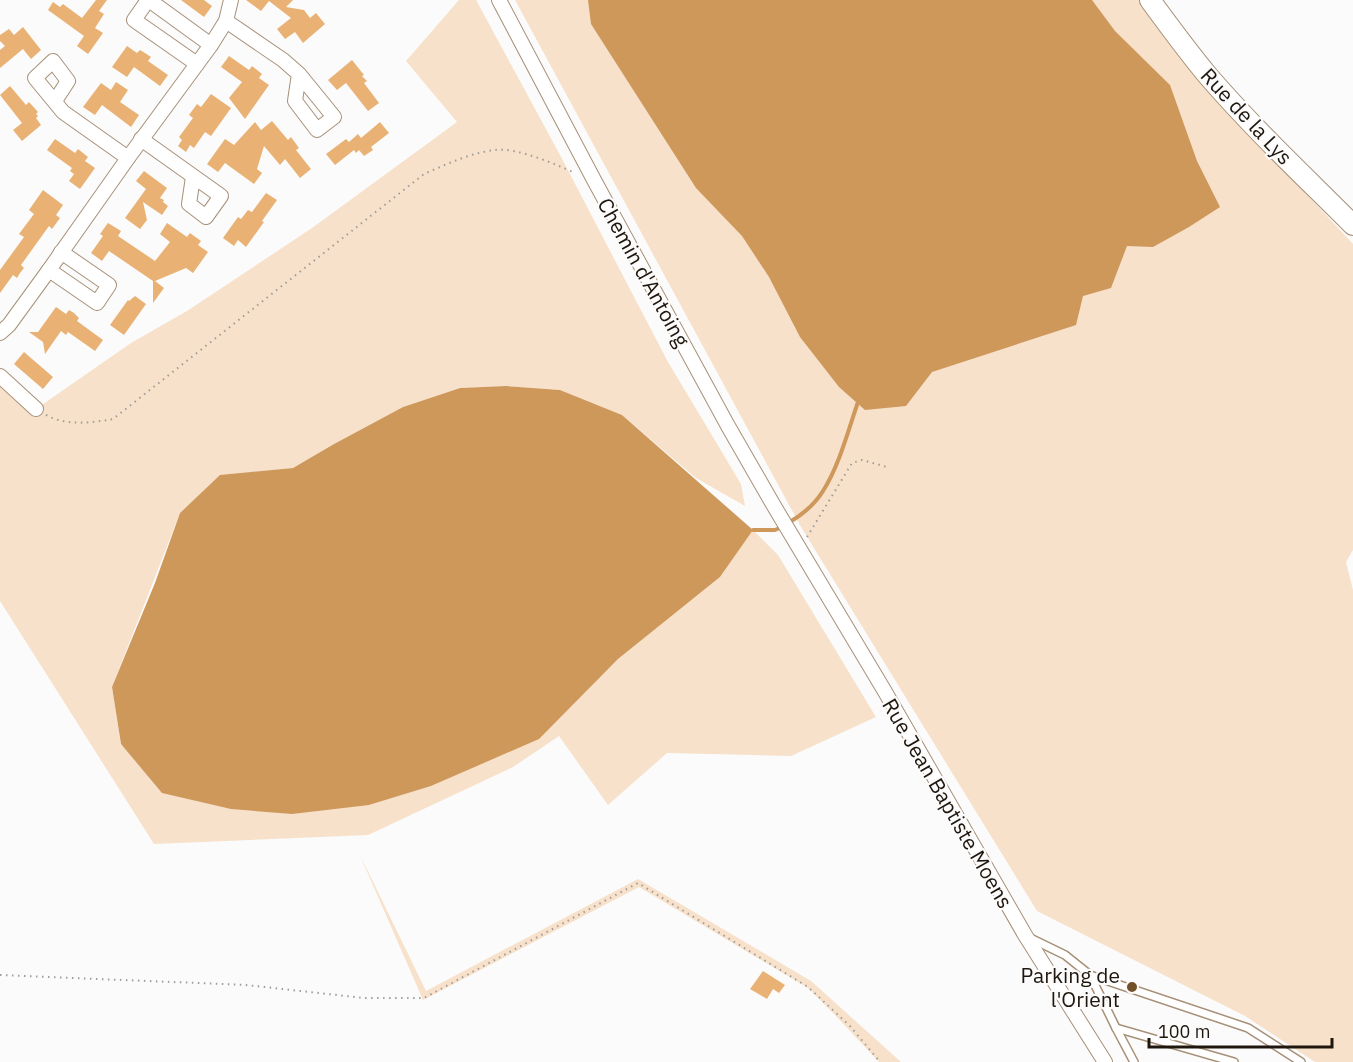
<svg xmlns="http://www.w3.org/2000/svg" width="1353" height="1062" viewBox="0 0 1353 1062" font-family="'IBM Plex Sans',sans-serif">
	<rect width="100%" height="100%" fill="#fbfbfb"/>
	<!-- green -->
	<g fill="#f7e1ca">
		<path d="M459,0H476L560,155L668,362L741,484L745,506L696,478L622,415L560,390L506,386L460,388L403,407L334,444L293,468L220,476L180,513L112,687L121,745L369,805L431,786L539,738L618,659L720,577L753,530L778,555L876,717L791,756L667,753L608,805L559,736L513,767L368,835L154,844L0,601V381L36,409L131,343L187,311L312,228L457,122L406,61Z"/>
		<path d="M515,0H1142L1262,146L1353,244V550L1346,562L1353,590V1062H1315L1245,1016L1037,911L801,527Z"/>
		<path d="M359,853L426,991L638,879L811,981L901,1062H879L835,1015L808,988L639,887L423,1000Z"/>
	</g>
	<!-- water -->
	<g fill="#ce985b">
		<path d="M588,0H1092L1115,31L1170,85L1197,161L1220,207L1189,227L1153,247L1127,246L1111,288L1083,296L1076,325L932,372L906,406L865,410L839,387L800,337L769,277L742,236L696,188L591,24Z"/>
		<path d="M506,386L560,390L622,415L753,530L720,577L618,659L539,739L431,786L369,805L292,814L231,809L162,793L121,744L112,687L155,583L180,513L220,475L293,468L334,444L403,407L460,388Z"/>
	</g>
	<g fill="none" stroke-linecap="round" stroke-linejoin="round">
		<!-- stream -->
		<g stroke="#ce985b" stroke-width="4">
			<path d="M788,523C802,515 815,504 823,491C839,466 848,431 858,402"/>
			<path d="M753,530H775L782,527"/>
		</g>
	</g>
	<!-- building -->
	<g fill="#e9b274">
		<path d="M96,0H107L99,11L104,14L95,28L103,33L88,54L77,46L84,36L48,10L53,2L60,7L63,4L82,18Z"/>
		<path d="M181,0H204L212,6L204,17Z"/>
		<path d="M246,0H293L286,7L304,10L310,18L316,13L325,24L303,43L295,32L285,39L277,29L291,18L269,1L261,11Z"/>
		<path d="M23,27L41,50L31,59L23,49L0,68V50L5,46L0,41V35L9,29L14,35Z"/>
		<path d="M127,46L137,53L140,50L145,53L151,57L148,61L168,75L160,86L134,67L127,77L112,67Z"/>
		<path d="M229,56L249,70L252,66L262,74L259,78L269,85L245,119L229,98L242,82L221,67Z"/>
		<path d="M352,60L364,75L362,76L367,81L364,83L379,103L368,111L346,83L337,90L328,80Z"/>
		<path d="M116,82L128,90L120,102L139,115L131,127L102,105L95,115L83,107L101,83L111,90Z"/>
		<path d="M10,86L26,105L29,102L38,112L36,114L38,116L36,118L41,125L22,141L13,130L22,123L0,95Z"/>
		<path d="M211,94L231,108L211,136L205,132L194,148L190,145L186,152L178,146L182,140L179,137L193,118L189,115L197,104L201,107Z"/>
		<path d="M272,121L288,140L291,137L299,148L296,150L311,169L300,178L285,159L280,165L264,146L257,169L262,173L254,184L225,163L218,172L207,164L225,139L234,145L255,122L261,130Z"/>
		<path d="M380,122L389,133L371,147L373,150L364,156L359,150L356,153L354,150L335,165L326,154L346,139L349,142L358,134L361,138Z"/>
		<path d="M55,139L75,153L78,149L88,157L85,161L95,168L80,189L69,181L74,174L70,171L72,168L47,150Z"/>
		<path d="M144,171L167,188L160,198L164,200L163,202L168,206L162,215L143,202L147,220L140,229L125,218L146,189L136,181Z"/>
		<path d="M43,190L63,205L56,215L60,218L52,229L49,226L21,265L24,268L20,273L17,278L13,275L0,293V270L24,237L19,234L34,214L29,210Z"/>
		<path d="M266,193L277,200L262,221L264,222L246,247L238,240L234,246L223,238L238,217L241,219L248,210L252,212Z"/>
		<path d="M108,223L121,231L118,236L155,261L170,242L160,234L167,223L187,237L190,233L201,241L198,245L208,252L193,273L186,268L155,281L164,288L153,303V281L109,251L102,261L91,253L103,236L100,234Z"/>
		<path d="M135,296L146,304L124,335L110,325L128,300L129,301Z"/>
		<path d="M56,307L66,314L69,310L74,313L79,318L77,321L103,340L95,351L68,332L66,335L61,331L45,354L43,342L29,332H38Z"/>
		<path d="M24,352L53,377L43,389L14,364Z"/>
		<path d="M763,971L785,985L779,993L773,989L767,999L750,989Z"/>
	</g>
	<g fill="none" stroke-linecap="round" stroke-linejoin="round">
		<defs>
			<g id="service">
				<path d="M1030,938L1065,955L1090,975L1248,1028L1301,1062"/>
				<path d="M1090,975L1116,1028L1134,1062"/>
				<path d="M1116,1028L1234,1062"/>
			</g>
			<g id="minor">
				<path d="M148,0L134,20L197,64"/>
				<path d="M149,0L211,45"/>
				<path d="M499,0L594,180L728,426L774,506L884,690L1025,935L1105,1062"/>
				<path d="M226,21L283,60L299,74L334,117L317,130L295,101L299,74"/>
				<path d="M55,101L68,81L53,61L35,78L63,112L128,158"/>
				<path d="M141,139L221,196L206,217L189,204L193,177"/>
				<path d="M49,270L97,303L109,285L61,252"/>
				<path d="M0,333L9,325L49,270L128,158L211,45L226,21L231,0"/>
				<path d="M0,376L36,409"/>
			</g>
			<path id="secondary" d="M1150,0C1169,26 1188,52 1209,77C1254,129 1304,176 1353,225"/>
		</defs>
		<!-- service casing -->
		<use href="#service" stroke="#a79078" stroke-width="10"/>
		<!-- minor casing -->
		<use href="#minor" stroke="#a79078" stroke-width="16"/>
		<!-- secondary casing -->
		<use href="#secondary" stroke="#a79078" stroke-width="22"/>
		<!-- path -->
		<g stroke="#a09c99" stroke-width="2" stroke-dasharray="1.5 4.5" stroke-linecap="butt">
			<path d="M46,415C66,426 91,423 113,419L424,174C447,164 470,153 495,150C516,147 555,164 575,173"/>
			<path d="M807,537L852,463L862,460L887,467"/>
			<path d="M0,975L246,985L364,998H424L638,883L808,987L850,1026L880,1062"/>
		</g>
		<!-- service -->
		<use href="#service" stroke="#fff" stroke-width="7"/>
		<!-- minor -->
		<use href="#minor" stroke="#fff" stroke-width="14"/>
		<!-- secondary -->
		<use href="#secondary" stroke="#fff" stroke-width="20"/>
	</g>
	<!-- markers -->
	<circle fill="#725028" stroke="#fbfbfb" stroke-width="2" cx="1132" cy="987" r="6"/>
	<g text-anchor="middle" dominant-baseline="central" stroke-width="4.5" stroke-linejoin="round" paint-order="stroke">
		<!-- street labels -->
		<g font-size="21" fill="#1f160d" stroke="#fbfbfb">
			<text transform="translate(1247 116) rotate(47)">Rue de la Lys</text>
			<text transform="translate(644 272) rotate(61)">Chemin d'Antoing</text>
			<text transform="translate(948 803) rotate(60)">Rue Jean Baptiste Moens</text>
		</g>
		<!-- poi labels -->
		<g font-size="21" fill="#1f160d" stroke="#fbfbfb" text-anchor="end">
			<text x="1120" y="975">Parking de<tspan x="1120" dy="24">l'Orient</tspan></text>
		</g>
	</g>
	<!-- scale -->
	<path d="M1149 1038v9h183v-9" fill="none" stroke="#1f160d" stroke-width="3"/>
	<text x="1158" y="1038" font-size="18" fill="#1f160d" stroke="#fbfbfb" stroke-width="4.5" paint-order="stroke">100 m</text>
</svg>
